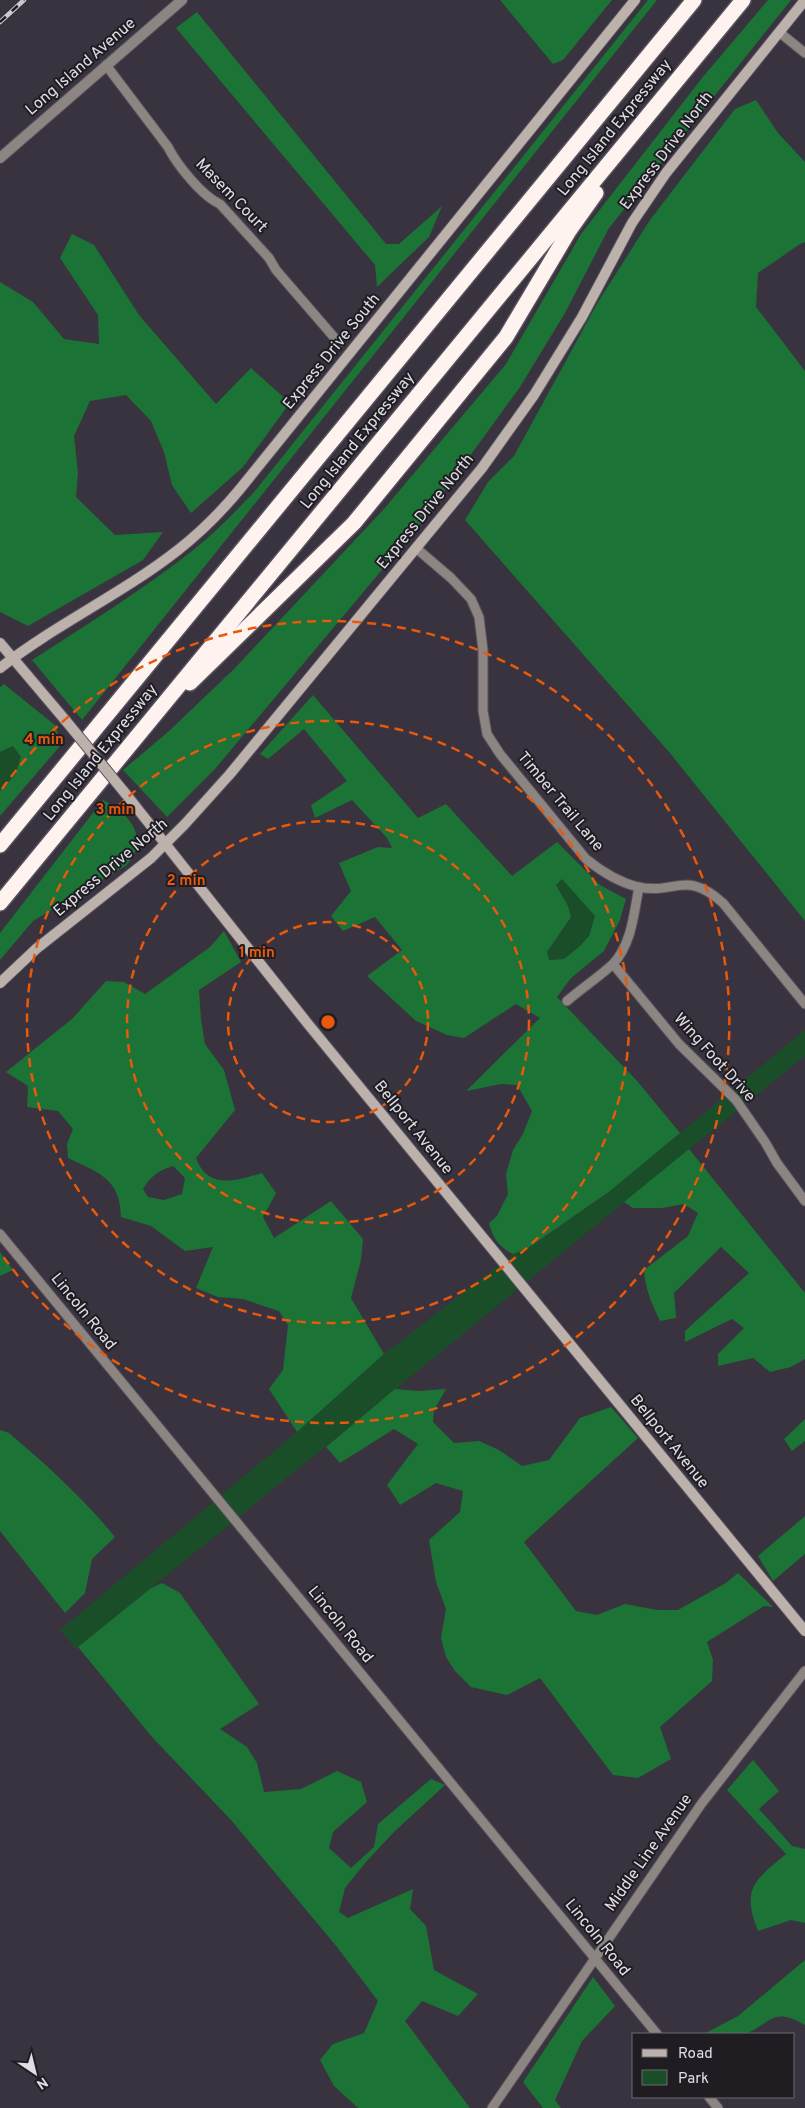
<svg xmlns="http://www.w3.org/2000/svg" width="805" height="2108" viewBox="0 0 805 2108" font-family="Overpass,sans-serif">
	<rect width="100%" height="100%" fill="#39333f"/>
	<!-- green -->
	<g fill="#1a4e28">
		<path d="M13,746L21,757L15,775L0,791V752Z"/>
		<path d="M562,878L595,916L589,936L580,946L564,959L549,960L547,952L571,917L568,906L556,885Z"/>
		<path d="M805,1030V1056C572,1243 343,1434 110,1621L76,1649L60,1630L297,1432L384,1354L513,1254L528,1248L610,1191Z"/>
	</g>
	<!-- forest -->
	<g fill="#1b7336" fill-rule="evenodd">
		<path d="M500,0H612L563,60L553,64Z"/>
		<path d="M648,0H657L82,720L32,660C86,625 141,591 192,551C215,533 235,512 255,491Z"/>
		<path d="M768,0H791L609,228L565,313L520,387L422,522L215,769L167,817L123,770L169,731L234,669L383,510L506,364L581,234L702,78Z"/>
		<path d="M197,12L386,244H399L442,206L429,237L377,287L375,265L176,28Z"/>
		<path d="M756,100L778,133L805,162V242L800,244L758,273L756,307L805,371V921L669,752L465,520L488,482L514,456L598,302L650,220L735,109Z"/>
		<path d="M72,234L94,245L139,315L216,404L251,368L290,403L243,467L191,513L172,485L164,452L151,421L126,395L90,401L74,436L78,473L76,497L115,535L163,532L143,560L28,626L0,612V282L33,302L64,339L99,344L98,315L60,258Z"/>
		<path d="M4,684L56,726L60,746L0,816V791L15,775L21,757L13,746L0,752V687Z"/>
		<path d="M313,695L418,818L446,804L512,876L557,842L600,885L626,899L620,920L604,951L571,978L557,997L638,1082L680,1133L610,1191L528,1248L513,1254C499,1247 493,1239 489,1223L497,1216L508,1194L506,1174L513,1150L523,1134L532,1111L517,1085L501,1084L466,1091L540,1018L516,1004L464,1038L447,1035L416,1021L367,976L402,950L375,917L343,931L331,916L351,891L339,863L378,847L392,848L387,838L352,800L315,818L311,805L347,781L304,729L268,759L260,754ZM562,879L595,916L589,936L580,946L564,959L549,960L547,952L571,917L568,906L556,885Z"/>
		<path d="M103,800C121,808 145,830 135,852C134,856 129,861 127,865L33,921L0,960V933Z"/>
		<path d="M224,931L241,962L199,990L201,1019L205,1044L224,1070L235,1110L196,1158C208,1190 236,1181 262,1173L276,1193L263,1217L274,1238L331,1201L363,1239L361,1260L351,1298L384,1354L297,1432L269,1389L283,1370L288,1325L279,1311L243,1299L218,1297L196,1288L213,1247L185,1251L151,1226L121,1217C120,1178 99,1173 68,1158L67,1144L73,1129L58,1111L27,1107L28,1086L6,1072L73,1018L106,981L124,982L145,994L210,947ZM173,1166L185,1178L182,1194L164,1200L148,1197L143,1189C150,1177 159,1170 173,1166Z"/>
		<path d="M689,1149L805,1293V1359L791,1367L770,1372L753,1358L718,1366V1354L744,1328L732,1319L685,1342V1331L749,1273L721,1247L674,1293L676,1318L660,1321C652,1304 645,1289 644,1270L688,1236L698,1213L684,1204L662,1208H633L624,1202Z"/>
		<path d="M0,1252L13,1270L0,1276Z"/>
		<path d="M395,1389L418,1391L446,1389L434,1410L433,1422L454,1443L479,1441L499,1450L522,1466L549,1460L580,1418L611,1407L638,1438L524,1542L576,1611L597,1615L625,1604L657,1610H678L726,1583L738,1573L773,1607L764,1606L707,1642L713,1660L712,1681L660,1727L671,1759L638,1778L613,1775L540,1678L507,1695L471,1687L455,1671L446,1657L441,1638L446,1609L436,1582L429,1540L460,1512L463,1491L436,1483L400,1505L387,1485L418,1444L394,1429L340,1463L326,1447Z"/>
		<path d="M805,1419V1441L792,1451L784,1439Z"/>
		<path d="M0,1430L9,1433C47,1465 83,1498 115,1537L92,1559L85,1593L65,1613L0,1531Z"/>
		<path d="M805,1516V1554L773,1581L758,1556Z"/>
		<path d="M162,1583L180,1593L259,1704L220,1729L247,1747L257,1763L264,1792L301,1789L337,1771L361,1782L367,1802L333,1832L329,1848L351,1868L374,1847L378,1824L431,1779L445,1785L394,1832L366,1862L345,1888L339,1912L348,1918L413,1889L410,1909L426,1926L434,1970L478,1994L458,2016L422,2001L405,2021L470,2108H358L334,2086L320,2060L333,2044L364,2033L378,2001L337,1947L231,1820L152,1737L78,1647L151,1588Z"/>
		<path d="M753,1760L779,1791L759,1809L792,1846L805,1849V1923L791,1920L758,1931C741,1888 755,1880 786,1854L727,1790Z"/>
		<path d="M805,1960V2025C771,2005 771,2025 744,2034C733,2037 715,2034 704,2034L738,2016Z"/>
		<path d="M593,1977L615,2006L582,2041L555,2100L561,2108H543L523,2082Z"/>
	</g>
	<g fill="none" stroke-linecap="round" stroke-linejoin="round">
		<defs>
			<g id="minor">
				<path d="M779,32L805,53"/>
				<path d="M106,65L168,147C177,165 202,196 220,204L269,258L276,270L339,343"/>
				<path d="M416,548L451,578L471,599L479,617L483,650V711L487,734L500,754L586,859C602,872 618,882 638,887C676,895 685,869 723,903L805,1004"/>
				<path d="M613,964L679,1044L736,1100L765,1142L777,1163L805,1201"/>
				<path d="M567,1001C582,988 599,977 613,964C632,944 634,912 639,887"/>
				<path d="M0,1234L657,2034"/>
				<path d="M709,2097L718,2108"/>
				<path d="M492,2108L702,1803L805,1671"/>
			</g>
			<path id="tertiary" d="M0,158L182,0"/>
			<g id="secondary">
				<path d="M0,643L66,721"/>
				<path d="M0,668C56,624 122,594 178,550C201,532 221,512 240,489L635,0"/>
				<path d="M125,793L308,1024L805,1631"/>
				<path d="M0,983L36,949L151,858L185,824L230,774L416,548L482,468L534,395L582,317L632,223L666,173L805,0"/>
			</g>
			<g id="motorway">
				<path d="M190,683L354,523L506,337L569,231L596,193"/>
				<path d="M0,845L694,0"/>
				<path d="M0,903L743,0"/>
			</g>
		</defs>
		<!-- minor casing -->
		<use href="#minor" stroke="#57525d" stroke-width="11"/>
		<!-- tertiary casing -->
		<use href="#tertiary" stroke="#57525d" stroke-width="12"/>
		<!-- secondary casing -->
		<use href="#secondary" stroke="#57525d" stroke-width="12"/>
		<!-- motorway casing -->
		<use href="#motorway" stroke="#57525d" stroke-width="18"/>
		<!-- minor -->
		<use href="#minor" stroke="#8c8581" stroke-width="9"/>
		<!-- tertiary -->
		<use href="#tertiary" stroke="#8c8581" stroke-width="10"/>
		<!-- secondary -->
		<use href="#secondary" stroke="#bdb1ac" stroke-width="10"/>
		<!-- motorway -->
		<use href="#motorway" stroke="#fff3ef" stroke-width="15"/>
		<defs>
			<path id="rail" d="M0,22L24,0"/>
		</defs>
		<!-- rail casing -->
		<use href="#rail" stroke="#ccc9d1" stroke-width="4.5"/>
		<!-- rail -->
		<use href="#rail" stroke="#1f1c22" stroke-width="2.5" stroke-dasharray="8" stroke-linecap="butt"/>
		<defs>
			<path id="secondary-bridge" d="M66,721L125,793"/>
		</defs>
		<!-- secondary-bridge casing -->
		<use href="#secondary-bridge" stroke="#57525d" stroke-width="12" stroke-linecap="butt"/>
		<!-- secondary-bridge -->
		<use href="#secondary-bridge" stroke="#bdb1ac" stroke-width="10"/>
	</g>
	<!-- distance rings -->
	<g fill="none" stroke="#e8590c" stroke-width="2.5" stroke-dasharray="9 6">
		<circle cx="328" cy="1022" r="100"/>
		<circle cx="328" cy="1022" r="201"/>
		<circle cx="328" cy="1022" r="301"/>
		<path d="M2 789A401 401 0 1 1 2 1255"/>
	</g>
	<g text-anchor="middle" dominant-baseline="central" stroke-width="4" stroke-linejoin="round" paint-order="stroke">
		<!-- street labels -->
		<g font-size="16" fill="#e0dde5" stroke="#1f1c22">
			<text transform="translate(81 67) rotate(-41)">Long Island Avenue</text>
			<text transform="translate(615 128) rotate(-51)">Long Island Expressway</text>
			<text transform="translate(667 151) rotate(-53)">Express Drive North</text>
			<text transform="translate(231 196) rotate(46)">Masem Court</text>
			<text transform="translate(332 352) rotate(-51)">Express Drive South</text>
			<text transform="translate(358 441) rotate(-51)">Long Island Expressway</text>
			<text transform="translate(426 512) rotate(-51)">Express Drive North</text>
			<text transform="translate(101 753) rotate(-51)">Long Island Expressway</text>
			<text transform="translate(560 802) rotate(50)">Timber Trail Lane</text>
			<text transform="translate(111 868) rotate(-40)">Express Drive North</text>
			<text transform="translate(714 1058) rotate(48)">Wing Foot Drive</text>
			<text transform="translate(413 1128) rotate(51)">Bellport Avenue</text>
			<text transform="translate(83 1312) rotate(51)">Lincoln Road</text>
			<text transform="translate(669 1442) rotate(51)">Bellport Avenue</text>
			<text transform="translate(340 1625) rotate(51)">Lincoln Road</text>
			<text transform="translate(649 1853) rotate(-55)">Middle Line Avenue</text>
			<text transform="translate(597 1938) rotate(51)">Lincoln Road</text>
		</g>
	</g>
	<circle cx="328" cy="1022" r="8" fill="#e8590c" stroke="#1f1c22" stroke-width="2.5"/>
	<g font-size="15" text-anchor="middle" font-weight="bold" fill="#e8590c" stroke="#1f1c22" stroke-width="4" stroke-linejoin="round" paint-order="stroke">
		<text x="44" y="744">4 min</text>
		<text x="115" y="814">3 min</text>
		<text x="186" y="885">2 min</text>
		<text x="257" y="957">1 min</text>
	</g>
	<!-- legend -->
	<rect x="632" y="2033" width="162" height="65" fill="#1f1c22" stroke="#6c6970"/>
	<rect x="642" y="2049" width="25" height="8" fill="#bdb1ac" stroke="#6c6970"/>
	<text x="678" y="2058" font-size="15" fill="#e0dde5">Road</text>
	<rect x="642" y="2070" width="25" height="15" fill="#1a4e28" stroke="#6c6970"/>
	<text x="678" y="2083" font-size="15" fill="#e0dde5">Park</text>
	<!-- north arrow -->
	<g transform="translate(35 2073) rotate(145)" stroke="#1f1c22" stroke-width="4" paint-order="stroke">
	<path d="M0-4L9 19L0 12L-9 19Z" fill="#e0dde5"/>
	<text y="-8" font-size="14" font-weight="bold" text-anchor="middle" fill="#e0dde5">N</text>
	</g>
</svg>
